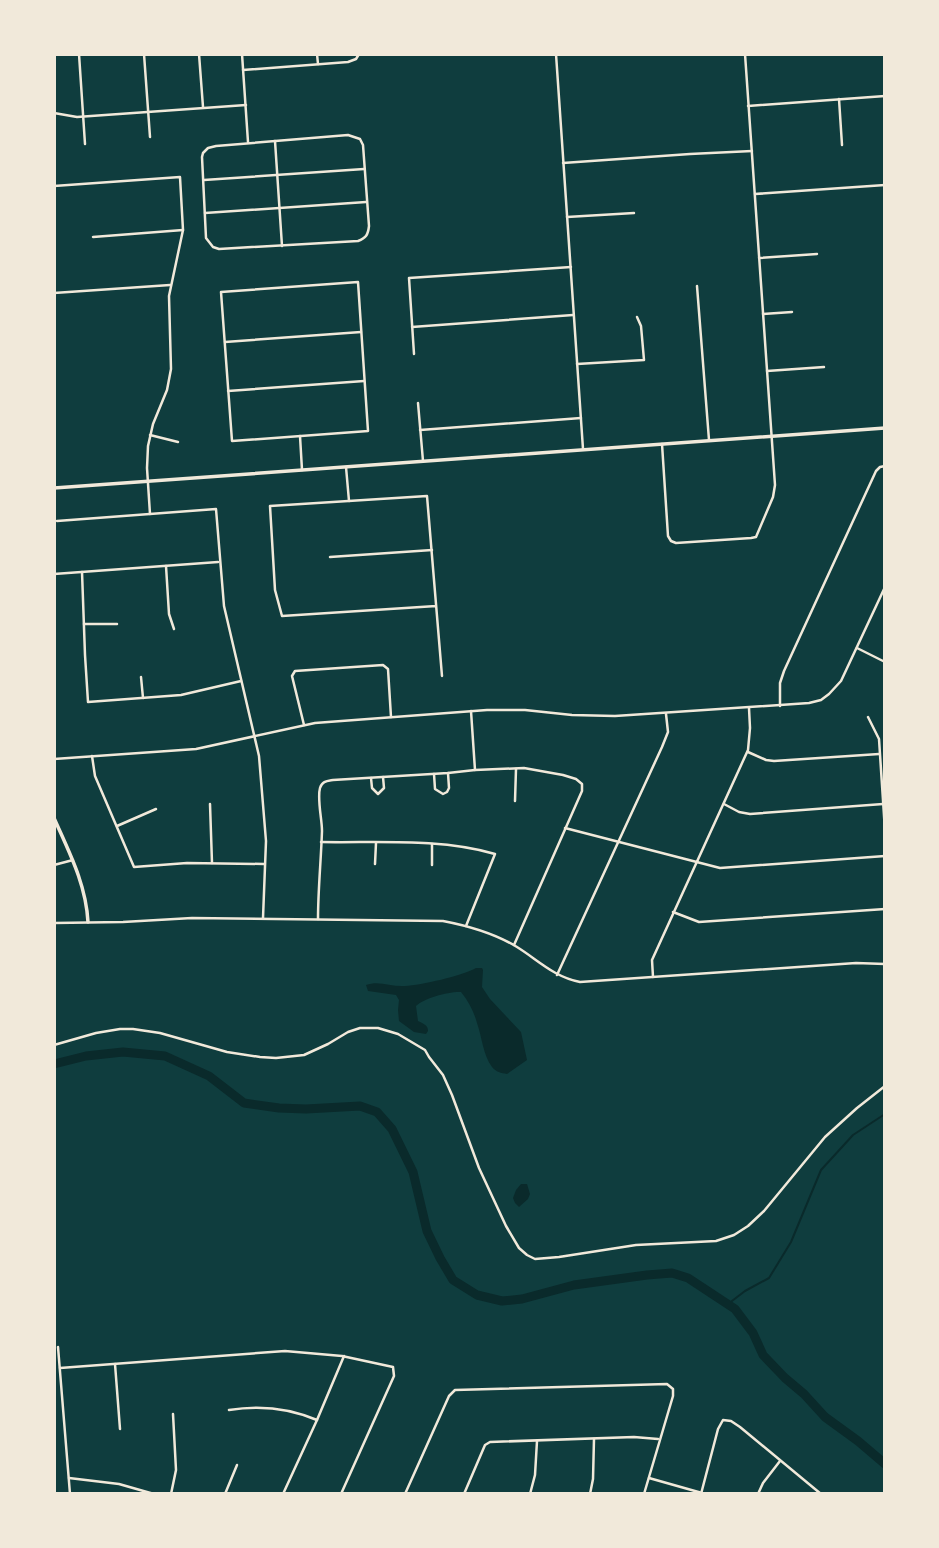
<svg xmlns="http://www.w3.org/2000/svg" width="939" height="1548" viewBox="0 0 939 1548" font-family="Signika,sans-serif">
	<rect width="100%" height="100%" fill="#0f3d3e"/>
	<!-- water -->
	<g fill="#0a2a2b">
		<path d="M476,968H482L483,970L482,987L490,999L521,1032L527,1060L507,1074C501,1073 496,1072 492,1067C483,1055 482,1037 477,1023C474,1012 469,1002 461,992C450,991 424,998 416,1006L418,1021C424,1024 428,1025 428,1031L426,1034L414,1032L399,1021L398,1010L399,1000L396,995L368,991L366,985C379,980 391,987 405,986C421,985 462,976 476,968Z"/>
		<path d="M521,1184H527L530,1194L528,1199L519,1207L515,1203L513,1198L516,1190Z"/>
	</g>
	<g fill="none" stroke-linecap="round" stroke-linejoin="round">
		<!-- stream -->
		<path stroke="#0a2a2b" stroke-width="2" d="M728,1304L745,1291L769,1278L791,1242L821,1170L853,1135L885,1114"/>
		<!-- river -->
		<path stroke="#0a2a2b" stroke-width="9" d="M54,1064L86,1056L123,1052L165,1056L209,1076L244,1103L279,1108L306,1109L360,1106L377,1112L392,1129L413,1172L427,1231L440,1258L453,1280L477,1295L502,1301L522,1299L574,1285L647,1275L672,1273L688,1278L735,1309L753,1333L763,1355L785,1378L804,1394L825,1417L858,1441L885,1464"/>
		<!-- minor -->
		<g stroke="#f1e9da" stroke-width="2.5">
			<path d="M79,54L85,144"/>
			<path d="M144,54L150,137"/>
			<path d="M199,54L203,107"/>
			<path d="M242,54L248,142"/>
			<path d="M317,54L318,64"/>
			<path d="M556,54L583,449"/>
			<path d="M243,70L348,62L356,59L359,54"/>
			<path d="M839,99L842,145"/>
			<path d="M748,106L885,96"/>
			<path d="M54,113L77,117L246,105"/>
			<path d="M348,135L360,139L363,145L369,226C368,235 366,238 358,241L219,249L213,247L206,238L202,157L203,153L208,148L216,146Z"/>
			<path d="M275,141L282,246"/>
			<path d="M563,163L690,154L752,151"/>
			<path d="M204,180L364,169"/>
			<path d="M54,186L180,177L183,230L169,296L171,369L167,390L153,424L148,446L147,468L150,514"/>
			<path d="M755,194L885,185"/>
			<path d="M205,213L366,202"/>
			<path d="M567,217L634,213"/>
			<path d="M93,237L183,230"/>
			<path d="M759,258L817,254"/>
			<path d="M358,282L368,431L232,441L221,292Z"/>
			<path d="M697,286L709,440"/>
			<path d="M54,293L170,285"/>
			<path d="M763,314L792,312"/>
			<path d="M412,327L573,315"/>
			<path d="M225,342L361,332"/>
			<path d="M414,354L409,278L571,267"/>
			<path d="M577,364L644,360L641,326L637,317"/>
			<path d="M767,371L824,367"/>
			<path d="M228,391L364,381"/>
			<path d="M418,403L423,461"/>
			<path d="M420,430L581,418"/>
			<path d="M150,435L178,442"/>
			<path d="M300,436L302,470"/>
			<path d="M662,444L668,536L671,541L676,543L751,538L756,537L773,497L775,485L745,54"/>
			<path d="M346,467L349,501"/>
			<path d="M57,521L216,509L224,606L259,756L266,841L263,918"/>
			<path d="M330,557L432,550"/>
			<path d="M166,566L169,614L174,629"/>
			<path d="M82,572L85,655L88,702L181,695L241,681"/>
			<path d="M54,574L218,562"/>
			<path d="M436,606L282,616L275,590L270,506L427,496L442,676"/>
			<path d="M84,624H117"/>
			<path d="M857,648L885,662"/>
			<path d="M141,677L143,698"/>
			<path d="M780,706V683L784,671L876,471L880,467L885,466"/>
			<path d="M471,711L475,770"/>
			<path d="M868,717L879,739L885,831"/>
			<path d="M304,725L292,676L295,671L383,665L388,669L391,717"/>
			<path d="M748,752L766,760L774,761L879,754"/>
			<path d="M92,756L95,776L134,867L187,863L264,864"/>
			<path d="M54,759L196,749L315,723L487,710H525L572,715L615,716L809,703L821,700L829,694L841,681L885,587"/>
			<path d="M434,774L435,789L443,794L447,792L449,788L448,773"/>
			<path d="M371,778L372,788L378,794L384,788L383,777"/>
			<path d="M515,801L516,769"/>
			<path d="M210,804L212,863"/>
			<path d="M724,804L739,812L750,814L883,804"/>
			<path d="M117,826L156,809"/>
			<path d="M565,828L720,868L885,856"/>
			<path d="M321,842C378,843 441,838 495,854L466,926"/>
			<path d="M375,864L376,843"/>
			<path d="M54,865L73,860"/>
			<path d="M432,865V844"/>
			<path d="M673,912L699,922L885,909"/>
			<path d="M318,919C318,890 321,861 322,831C322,819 317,799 320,788C322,781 327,781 333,780L448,773L475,770L524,768L563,775L576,779L582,784V791L514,945"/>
			<path d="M54,923L123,922L192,918L443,921C469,926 494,933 517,947C538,960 554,977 580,982L856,963L885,964"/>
			<path d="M557,975L662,747L668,732L666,714"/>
			<path d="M653,977L652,960L748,750L750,728L749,708"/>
			<path d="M54,1045L96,1033L120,1029H133L160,1033L227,1052L260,1057L276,1058L304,1055L328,1044L348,1032L360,1028H378L398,1034L425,1050L429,1057L443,1075L452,1095L479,1168L506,1226L519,1248L527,1255L535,1259L559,1257L636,1245L716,1241L734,1235L748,1226L764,1211L825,1137L857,1108L885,1086"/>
			<path d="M58,1347L70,1494"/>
			<path d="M115,1364L120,1429"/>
			<path d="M60,1368L285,1351L342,1356L393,1367L394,1376L341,1494"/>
			<path d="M229,1410C259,1405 289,1408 317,1420"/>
			<path d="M69,1478L119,1484L154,1494"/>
			<path d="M649,1478L702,1493"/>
			<path d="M171,1494L176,1470L173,1414"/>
			<path d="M225,1494L237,1465"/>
			<path d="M283,1494L317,1420L344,1356"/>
			<path d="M405,1494L449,1396L455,1390L667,1384L673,1389V1396L644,1494"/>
			<path d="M464,1494L485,1445L490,1442L634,1437L658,1439"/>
			<path d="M530,1494L535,1475L537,1441"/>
			<path d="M590,1494L593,1479L594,1439"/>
			<path d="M701,1494L718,1429L723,1420L731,1421L740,1427L821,1494"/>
			<path d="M758,1494L763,1483L780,1461"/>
		</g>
		<!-- tertiary -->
		<g stroke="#f1e9da" stroke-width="3.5">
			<path d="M54,488L885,428"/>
			<path d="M54,818C69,852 86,884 88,922"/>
		</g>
	</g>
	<!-- border -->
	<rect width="939" height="1548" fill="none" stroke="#f1e9da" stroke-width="112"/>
</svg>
